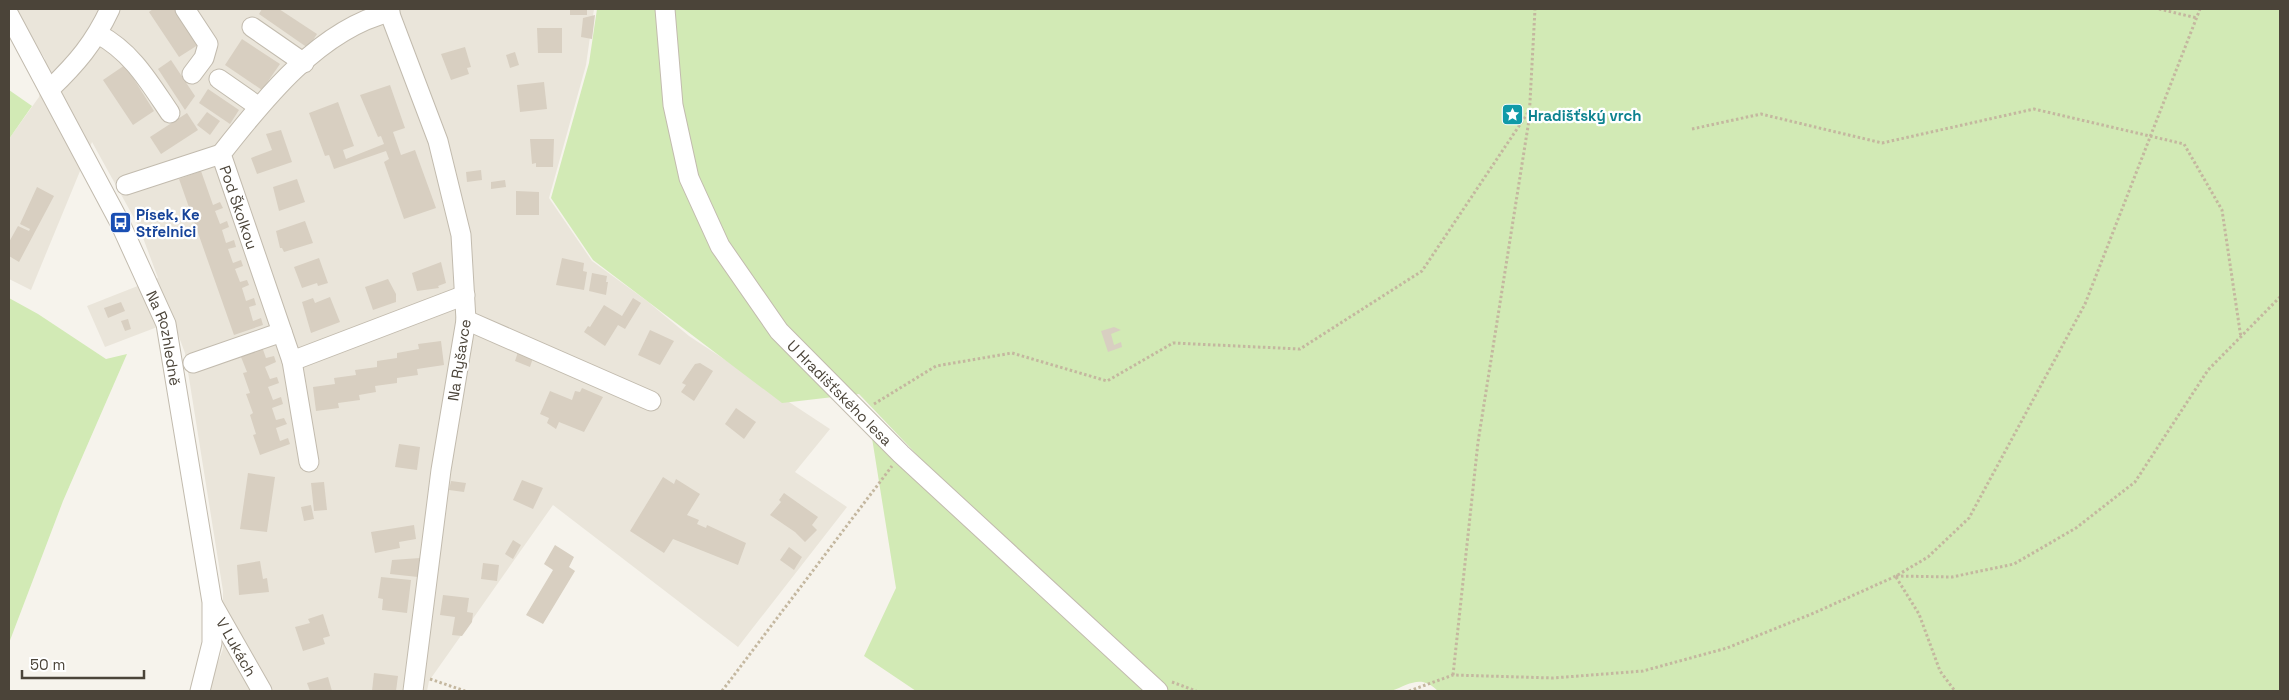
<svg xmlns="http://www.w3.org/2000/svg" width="2289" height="700" viewBox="0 0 2289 700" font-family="'Space Grotesk',sans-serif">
	<rect width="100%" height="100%" fill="#f6f3ec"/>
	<!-- residential -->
	<path fill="#eae5da" d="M15,9H594L586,65L549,198L592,261L647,301L689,336L830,429L795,472L847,507L738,647L553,505L429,681L427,691H207L223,649V591L185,353L173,321L105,347L87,306L158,278L139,227L92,142L31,290L9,279V139L39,97L45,59Z"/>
	<!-- green -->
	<g fill="#d2eab5">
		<path d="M597,9H2280V691H1438C1421,674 1410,684 1391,691H1168L943,482L859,394L782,403L593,260L551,198L589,63Z"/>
		<path d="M9,90L32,106L9,139Z"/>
		<path d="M9,298L38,314L106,359L127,354L63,501L9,643Z"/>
		<path d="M872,438L1152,691H916L864,656L896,588Z"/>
	</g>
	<!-- building -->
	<g fill="#d8cfc1">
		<path d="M153,9H178L201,43L179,57L149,12Z"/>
		<path d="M262,9H279L317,34L308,48L259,14Z"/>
		<rect x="570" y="9" width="17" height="6"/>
		<path d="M595,15L592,39L581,37L583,18Z"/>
		<path d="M537,28H562V53H538Z"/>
		<path d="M242,39L280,64L262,90L225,65Z"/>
		<path d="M465,47L471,67L467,68L469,74L451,80L441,54Z"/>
		<path d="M515,52L519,65L510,68L506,55Z"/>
		<path d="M171,60L195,96L185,110L158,69Z"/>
		<path d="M125,65L154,111L133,125L103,80Z"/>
		<path d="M544,82L547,109L520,112L517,85Z"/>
		<path d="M390,85L405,128L393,132L401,155L415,150L436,208L404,219L384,162L389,159L386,151L334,169L329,155L325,156L309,113L338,102L354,146L343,150L346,159L384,144L381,136L378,137L360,95Z"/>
		<path d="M208,89L239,110L230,124L199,103Z"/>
		<path d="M207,112L220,121L210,135L197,125Z"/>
		<path d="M187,113L198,130L161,154L150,137Z"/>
		<path d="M281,130L292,162L257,174L251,158L272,150L266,134Z"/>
		<path d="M530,139H554L553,167H536V163L532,164Z"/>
		<path d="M481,170L482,180L467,182L466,172Z"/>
		<path d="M201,171L213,205L220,202L223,208L215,211L220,224L227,221L229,227L222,230L226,243L234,240L236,247L228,249L233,263L241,260L243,266L235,269L240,282L247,280L249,285L242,288L246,301L254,298L256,305L249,307L253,321L261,318L263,325L234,335L179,179Z"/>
		<path d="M297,179L305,202L279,211L273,187Z"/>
		<path d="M505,180L506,187L491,189V182Z"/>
		<path d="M37,187L54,196L19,262L9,256V242L18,226L29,231L30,229L20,224Z"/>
		<path d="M516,191L539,192V215H516Z"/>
		<path d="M305,221L313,243L284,252L282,248H280L276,231Z"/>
		<path d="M319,258L328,283L318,286L317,283L302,288L294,267Z"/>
		<path d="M562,258L584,263L583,271L587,272L584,290L556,285Z"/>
		<path d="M441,262L446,283L438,286L439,288L417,291L412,273Z"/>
		<path d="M592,273L607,276L606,282H608L606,295L589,291Z"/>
		<path d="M388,279L396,294V302L373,310L365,287Z"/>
		<path d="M330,297L340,322L311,333L302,302L313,298L315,303Z"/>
		<path d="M633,298L641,303L625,329L618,325L605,346L584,332L588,326L590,327L604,305L622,316Z"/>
		<path d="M121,302L125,311L108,318L104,308Z"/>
		<path d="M128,319L131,329L125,331L121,321Z"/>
		<path d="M1114,327L1121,330L1111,334L1114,345L1121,342L1122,347L1108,352L1101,331Z"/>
		<path d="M650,330L674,341L660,365L638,355Z"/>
		<path d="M441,341L444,365L417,369L418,375L397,378V383L375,386L376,392L359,395L360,400L338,403L339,408L316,411L313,387L335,384L334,378L356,375L355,370L377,367V361L397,358V353L419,349L418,344Z"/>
		<path d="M261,344L266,358L274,356L276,362L265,367L270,379L277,377L279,383L268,387L273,400L281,397L283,404L272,408L276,420L284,418L287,424L276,428L280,441L288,438L290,444L260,455L253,435L256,434L250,415L253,413L246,394L250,393L243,373L247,372L239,352Z"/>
		<path d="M518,352L533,358L530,367L515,361Z"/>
		<path d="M700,363L713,371L694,401L681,392L686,385L682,383L695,364Z"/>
		<path d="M582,388L603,397L584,432L559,422L556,429L547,423L549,418L540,414L550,391L572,400L575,391L580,392Z"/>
		<path d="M736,408L756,422L744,439L725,424Z"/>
		<path d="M399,444L420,447L417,470L395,467Z"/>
		<path d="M248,473L275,477L267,532L240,529Z"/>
		<path d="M663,477L674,484L676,479L700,494L687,515L699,520L697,524L706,528L707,525L746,543L738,565L673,539L664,553L630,531Z"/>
		<path d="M522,480L543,488L533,509L513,500Z"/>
		<path d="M451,481L466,483L464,492L449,490Z"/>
		<path d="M324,482L327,510L314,511L311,483Z"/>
		<path d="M784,493L818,517L812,525L817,530L805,542L795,532L770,515L781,502L779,500Z"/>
		<path d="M311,505L314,519L304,521L301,507Z"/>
		<path d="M414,525L416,539L399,542L400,548L375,553L371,532Z"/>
		<path d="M513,540L521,545L513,559L505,554Z"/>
		<path d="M555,545L574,557L569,567L575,571L543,624L526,615L553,570L544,564Z"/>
		<path d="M789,547L802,557L794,570L780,560Z"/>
		<path d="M420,558L418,577L390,574L392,560Z"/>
		<path d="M260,561L263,579L267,578L269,592L239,595L237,565Z"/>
		<path d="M483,563L499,565L497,581L481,579Z"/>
		<path d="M381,577L411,580L407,613L382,610L383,599L378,598Z"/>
		<path d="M443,595L469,598L467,612L473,613L472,622L462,636L452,635L455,617L440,615Z"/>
		<path d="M323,614L330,636L323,638L325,644L303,651L295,627L310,623L308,619Z"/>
		<path d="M374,673L398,676L396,691H372Z"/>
		<path d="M328,677L332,691H310L307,683Z"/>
	</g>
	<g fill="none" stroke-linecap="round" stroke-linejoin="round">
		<defs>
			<g id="minor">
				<path d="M185,9L208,44L204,58L192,74"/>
				<path d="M388,9L438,141L461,235L466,320L441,470L413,691"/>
				<path id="s1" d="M665,9L673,105L689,178L720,246L779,331L901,454L1158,691"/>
				<path id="s2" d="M390,12C320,29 264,99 221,154L292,361L465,295"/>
				<path id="s3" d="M9,15L120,223L166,324L212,602V643L200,691"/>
				<path d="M252,27L304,63"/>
				<path d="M98,34C132,52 149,82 170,113"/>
				<path d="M219,79L259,107"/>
				<path d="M50,89C77,63 94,43 110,9"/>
				<path d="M126,185L221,154"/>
				<path d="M466,320L651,401"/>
				<path d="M292,361L309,462"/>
				<path d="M193,363L282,332"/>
				<path id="s4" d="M213,605L262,691"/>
			</g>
		</defs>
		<!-- minor casing -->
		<use href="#minor" stroke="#c2bbae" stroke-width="21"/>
		<!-- path -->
		<g stroke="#c4b79f" stroke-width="3" stroke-dasharray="2.5 2.5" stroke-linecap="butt">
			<path d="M2159,9L2197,18"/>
			<path d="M1692,129L1761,114L1882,143L2034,109L2184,144L2222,210L2241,338"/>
			<path d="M874,404L936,366L1012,353L1107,381L1173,343L1300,349L1422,271L1529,111"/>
			<path d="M1896,576L1952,577L2014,564L2076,528L2135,482L2208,370L2280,297"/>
			<path d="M1896,577L1919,614L1940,671L1955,691"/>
			<path d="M1453,675L1478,442L1529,120L1535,9"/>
			<path d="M430,679L465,691"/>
			<path d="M1172,682L1196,691"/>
			<path d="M722,691L892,466"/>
			<path d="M1409,691L1453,675L1553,678L1643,671L1727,648L1814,613L1896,576L1928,557L1969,518L2085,304L2200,9"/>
		</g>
		<!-- minor -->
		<use href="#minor" stroke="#fff" stroke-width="19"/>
	</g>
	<!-- icons -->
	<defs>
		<symbol id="sight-square" viewBox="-11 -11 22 22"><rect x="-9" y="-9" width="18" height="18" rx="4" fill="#0f9aa8" stroke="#fff"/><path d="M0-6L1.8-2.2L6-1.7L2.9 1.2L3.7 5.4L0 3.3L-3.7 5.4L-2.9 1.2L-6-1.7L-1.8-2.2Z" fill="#fff"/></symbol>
		<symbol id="bus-square" viewBox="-11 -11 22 22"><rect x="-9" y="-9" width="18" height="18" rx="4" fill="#1a4fb4" stroke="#fff"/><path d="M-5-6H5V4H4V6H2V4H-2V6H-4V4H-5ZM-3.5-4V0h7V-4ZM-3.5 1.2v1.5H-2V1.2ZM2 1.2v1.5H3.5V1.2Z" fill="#fff"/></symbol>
	</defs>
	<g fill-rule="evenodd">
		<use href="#sight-square" x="1500" y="102" width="25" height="25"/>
		<use href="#bus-square" x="108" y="210" width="25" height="25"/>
	</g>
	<g text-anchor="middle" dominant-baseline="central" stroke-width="4.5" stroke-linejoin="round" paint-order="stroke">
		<!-- culture labels -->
		<g font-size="15" font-weight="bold" fill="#0d838f" stroke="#fff" text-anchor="start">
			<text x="1528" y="115">Hradišťský vrch</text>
		</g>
		<!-- street labels -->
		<g font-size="15" fill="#4b4439" stroke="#fff">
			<text stroke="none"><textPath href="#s2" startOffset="281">Pod Školkou</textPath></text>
			<text stroke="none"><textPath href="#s3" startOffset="360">Na Rozhledně</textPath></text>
			<text transform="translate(459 360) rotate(-81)">Na Ryšavce</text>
			<text stroke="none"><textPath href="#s1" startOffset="436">U Hradišťského lesa</textPath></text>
			<text stroke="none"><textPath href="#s4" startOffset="48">V Lukách</textPath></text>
		</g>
		<!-- transit labels -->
		<g font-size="15" font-weight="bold" fill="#164399" stroke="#fff" text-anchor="start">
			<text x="136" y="214">Písek, Ke<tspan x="136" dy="17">Střelnici</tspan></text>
		</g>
	</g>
	<!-- border -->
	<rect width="2289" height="700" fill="none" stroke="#4b4439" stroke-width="20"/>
	<!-- scale -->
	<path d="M22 670v8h122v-8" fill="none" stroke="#4b4439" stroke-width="2.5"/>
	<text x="30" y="670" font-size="15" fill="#4b4439" stroke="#ffffff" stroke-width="4" paint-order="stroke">50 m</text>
</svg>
